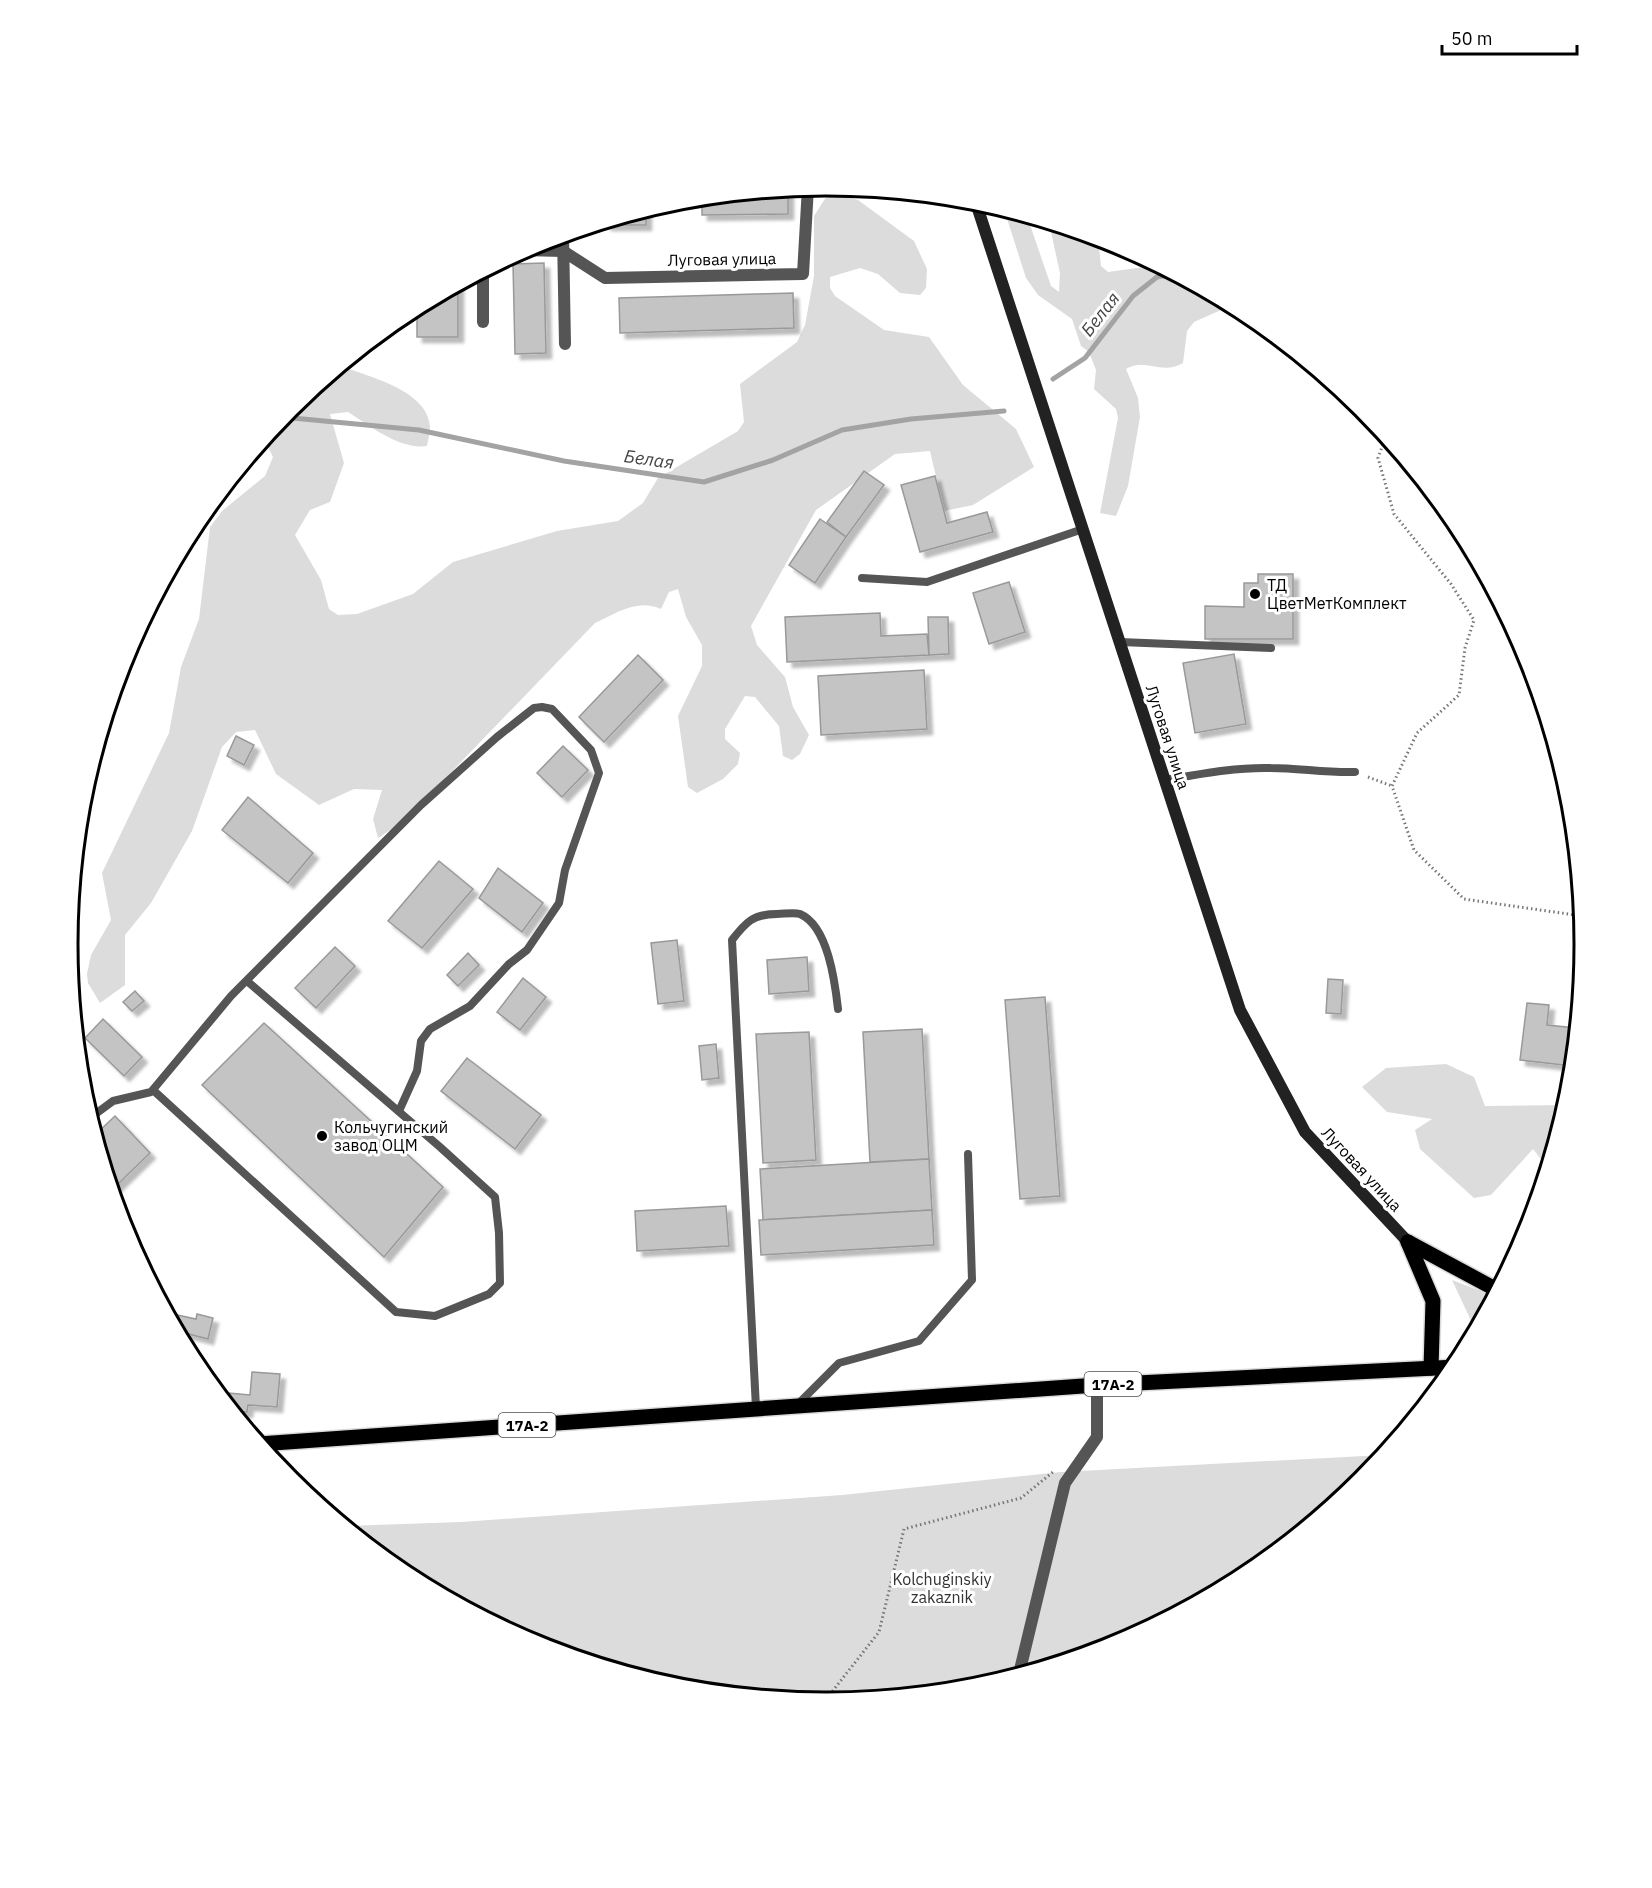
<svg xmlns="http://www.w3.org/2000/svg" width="1652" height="1888" viewBox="0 0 1652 1888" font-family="'IBM Plex Sans',sans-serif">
	<defs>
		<filter id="shadow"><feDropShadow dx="5.5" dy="5.5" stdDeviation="1.5" flood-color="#0004"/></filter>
	</defs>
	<rect width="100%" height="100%" fill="#fff"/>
	<!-- green -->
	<g fill="#dcdcdc">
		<path d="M830,191L858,200L914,241L927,269L926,288L920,295L900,293L878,274L860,268L830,277V288L835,296L884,330L929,337L963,385L1016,429L1034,467L973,505L944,511L930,451L895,454L816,510L751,626L757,645L785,677L793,707L809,735L800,754L792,760L783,756L779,726L755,697L745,696L725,729V739L740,753L738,764L723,779L697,793L688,787L678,716L702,666V645L686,617L678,589L669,592L661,609C638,598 616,613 595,623L404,821L378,838L373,819L382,790L354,789L319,805L276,774L255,730L236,732L222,747L192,831L151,903L125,935V985L100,1003L88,983L87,974L91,955L111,920L102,873L169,733L181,667L199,619L210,527L222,511L265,476L273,457L264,439L290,407L341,366C369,377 428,390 430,427C430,433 428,440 427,446C400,450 370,426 348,412L330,414L344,463L330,502L310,510L295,535L321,580L329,609L338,615L357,614L413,594L453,562L557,531L618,521L643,503L658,478L738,431L744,422L740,384L797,342L805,325L814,276V216Z"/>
		<path d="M1004,209L1027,216L1051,286L1059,292L1060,273L1049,223L1098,238L1101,266L1108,272L1158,265L1232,305L1194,322L1187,331L1183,363C1161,376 1146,357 1126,369L1138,398L1140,417L1128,486L1116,516L1100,513L1118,418L1116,409L1094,389L1096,370L1089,352L1081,346L1072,319L1038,295L1026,278Z"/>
		<path d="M1446,1064L1474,1077L1485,1106L1566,1105L1547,1167L1533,1149L1491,1195L1474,1198L1420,1149L1415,1130L1432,1119L1387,1112L1362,1087L1386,1068Z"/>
		<path d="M1452,1280L1494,1296L1476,1329L1474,1327Z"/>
		<path d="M1383,1455L1362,1481L1247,1575L1116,1645L974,1688L826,1702L678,1688L535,1645L404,1574L346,1526L461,1522L842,1495L1061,1472Z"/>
	</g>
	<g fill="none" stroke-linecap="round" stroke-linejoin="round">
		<!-- stream -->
		<g stroke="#a3a3a3" stroke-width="5">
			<path d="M1053,379L1085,358L1133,296L1157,277L1174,274"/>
			<path d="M282,417L419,430L564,461L704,482L773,460L842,430L911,419L1004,411"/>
		</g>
	</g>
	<!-- building -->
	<g fill="#c4c4c4" stroke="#999" stroke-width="1.5" filter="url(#shadow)">
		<path d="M788,189V214L702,215V198Z"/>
		<path d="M646,210V225H606V222Z"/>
		<path d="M544,263L546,353L515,354L513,264Z"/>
		<path d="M458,285V337H417V307Z"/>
		<path d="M793,293L794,328L620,333L619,298Z"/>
		<path d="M864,471L884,485L846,537L827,522Z"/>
		<path d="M935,476L947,523L987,512L993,532L920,552L901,485Z"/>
		<path d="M820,519L846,537L815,583L789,565Z"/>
		<path d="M1258,574H1293V639H1205V606L1244,607V583H1258Z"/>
		<path d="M1009,582L1025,632L989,644L973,593Z"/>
		<path d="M880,613L881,636L927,634L929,655L787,662L785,617Z"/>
		<path d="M928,617H948L949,654L929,655Z"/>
		<path d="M1234,654L1246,724L1195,733L1183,663Z"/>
		<path d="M638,655L663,680L604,742L579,717Z"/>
		<path d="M924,670L927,729L821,735L818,676Z"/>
		<path d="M236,736L254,745L244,765L227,756Z"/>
		<path d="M563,746L588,770L562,797L537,773Z"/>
		<path d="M248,797L313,853L288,883L222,830Z"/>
		<path d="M439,861L473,889L422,948L388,921Z"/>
		<path d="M498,868L543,903L522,932L479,898Z"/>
		<path d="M677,940L684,1001L658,1004L651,943Z"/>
		<path d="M335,947L355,966L316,1008L295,988Z"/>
		<path d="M468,953L479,965L458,986L447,975Z"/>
		<path d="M807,957L809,991L769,994L767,960Z"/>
		<path d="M523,978L546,997L520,1030L497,1012Z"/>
		<path d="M1328,979L1343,980L1341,1014L1326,1013Z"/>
		<path d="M135,991L144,1001L132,1011L123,1002Z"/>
		<path d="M1045,997L1060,1196L1020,1199L1005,1000Z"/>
		<path d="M1527,1003L1549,1005L1547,1025L1576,1028L1572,1066L1520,1060Z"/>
		<path d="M103,1019L142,1057L124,1076L85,1038Z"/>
		<path d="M264,1023L443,1187L384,1257L202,1085Z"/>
		<path d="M922,1029L929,1159L870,1162L863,1032Z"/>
		<path d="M809,1032L816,1160L763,1163L756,1034Z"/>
		<path d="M716,1044L719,1078L702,1080L699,1046Z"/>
		<path d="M467,1058L541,1115L515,1149L441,1091Z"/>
		<path d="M115,1116L150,1153L115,1187L109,1180L95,1135Z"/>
		<path d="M929,1159L932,1210L763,1220L760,1169Z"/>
		<path d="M726,1206L729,1246L637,1251L635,1211Z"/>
		<path d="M932,1210L934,1245L761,1255L759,1220Z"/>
		<path d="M197,1314L213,1318L208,1339L177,1331L174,1326L177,1315L196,1319Z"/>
		<path d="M252,1372L280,1374L277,1407L248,1405L247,1412L233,1411L228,1406L229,1393L250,1395Z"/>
	</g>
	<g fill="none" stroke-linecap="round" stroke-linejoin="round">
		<defs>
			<g id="primary">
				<path d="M1408,1242L1433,1301L1431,1368"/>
				<path d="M1408,1242L1497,1290"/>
				<path d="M259,1444L1097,1385L1456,1367"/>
			</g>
		</defs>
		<!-- primary casing -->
		<use href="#primary" stroke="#dbdbdb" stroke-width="18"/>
		<!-- path -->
		<g stroke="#777" stroke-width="3" stroke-dasharray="1.5 3" stroke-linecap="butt">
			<path d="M1386,436L1378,458L1394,514L1451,584L1474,620L1465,648L1459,695L1417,733L1392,786L1414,850L1464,899L1582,916"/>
			<path d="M1368,777L1392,786"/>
			<path d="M824,1702L879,1632L904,1529L1021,1498L1053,1472"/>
		</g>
		<!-- lane -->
		<g stroke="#555" stroke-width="8">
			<path d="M862,578L927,582L1083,529"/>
			<path d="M1120,642L1271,648"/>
			<path d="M1165,780C1200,774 1236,767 1271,768C1299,768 1326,773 1355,772"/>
			<path d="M153,1090L396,1312L435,1316L489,1294L500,1283L499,1233L495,1197L440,1147L247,981"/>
			<path d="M90,1118L113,1101L151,1092L231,996L421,805L497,737L525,715L534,708L542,707L552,709L591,750L599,773L565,870L559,903L527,950L509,964L470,1006L430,1029L421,1041L417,1071L399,1111"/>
			<path d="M796,1406L839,1363L919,1341L972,1280L968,1154"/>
			<path d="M756,1408L732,940C746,922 753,914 777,914C784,914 794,912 800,914C828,926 835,982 838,1009"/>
		</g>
		<!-- street -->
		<g stroke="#555" stroke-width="12">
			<path d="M563,235L565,344"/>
			<path d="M523,250L563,251L605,278L803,274L808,187"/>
			<path d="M483,322V271"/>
			<path d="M1019,1674L1065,1483L1097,1437V1385"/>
		</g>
		<!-- secondary -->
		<path stroke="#222" stroke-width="12" d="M975,200L1240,1010L1305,1132L1408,1242"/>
		<!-- primary -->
		<use href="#primary" stroke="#000" stroke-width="15"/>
	</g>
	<!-- markers -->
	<g fill="#000" stroke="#fff" stroke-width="2">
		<circle cx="1255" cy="594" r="6"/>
		<circle cx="322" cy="1136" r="6"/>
	</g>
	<g text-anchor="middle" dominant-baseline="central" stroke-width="6" stroke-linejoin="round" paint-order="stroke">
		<!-- shield labels -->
		<g fill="#fff" stroke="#4c4c4c" stroke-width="1.5">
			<rect x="1084.5" y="1372" width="57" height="24" rx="4.5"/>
			<rect x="498.5" y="1413" width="57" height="24" rx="4.5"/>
		</g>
		<g font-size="15" font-weight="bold" fill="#000">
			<text x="1113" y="1384">17А-2</text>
			<text x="527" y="1425">17А-2</text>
		</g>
		<!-- street labels -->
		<g font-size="16" fill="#000" stroke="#fff">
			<text transform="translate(722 259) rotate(-1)">Луговая улица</text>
			<text transform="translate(1168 737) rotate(72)">Луговая улица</text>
			<text transform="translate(1362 1169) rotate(47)">Луговая улица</text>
		</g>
		<!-- poi labels -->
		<g font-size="16" fill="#000" stroke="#fff" text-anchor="start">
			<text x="1267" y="585">ТД<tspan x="1267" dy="18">ЦветМетКомплект</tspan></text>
			<text x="334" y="1127">Кольчугинский<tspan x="334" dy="18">завод ОЦМ</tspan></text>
		</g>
		<!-- park labels -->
		<g font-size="16" fill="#333" stroke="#fff">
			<text x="942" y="1579">Kolchuginskiy<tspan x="942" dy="18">zakaznik</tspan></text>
		</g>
		<!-- water labels -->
		<g font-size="18" font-style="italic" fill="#444" stroke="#fff">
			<text transform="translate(1100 314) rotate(-52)">Белая</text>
			<text transform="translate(649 459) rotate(8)">Белая</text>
		</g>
	</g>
	<!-- crop -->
	<path d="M0 0H1652V1888H0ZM78 944a748 748 0 1 1 1496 0a748 748 0 1 1-1496 0Z" fill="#fff" fill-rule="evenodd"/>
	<path fill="none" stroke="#000" stroke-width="3" d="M78 944a748 748 0 1 1 1496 0a748 748 0 1 1-1496 0Z"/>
	<!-- scale -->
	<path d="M1442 45v9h135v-9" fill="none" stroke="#000000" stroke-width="3"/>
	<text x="1451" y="45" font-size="18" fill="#000000" stroke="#ffffff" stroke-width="4.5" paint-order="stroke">50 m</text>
</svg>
